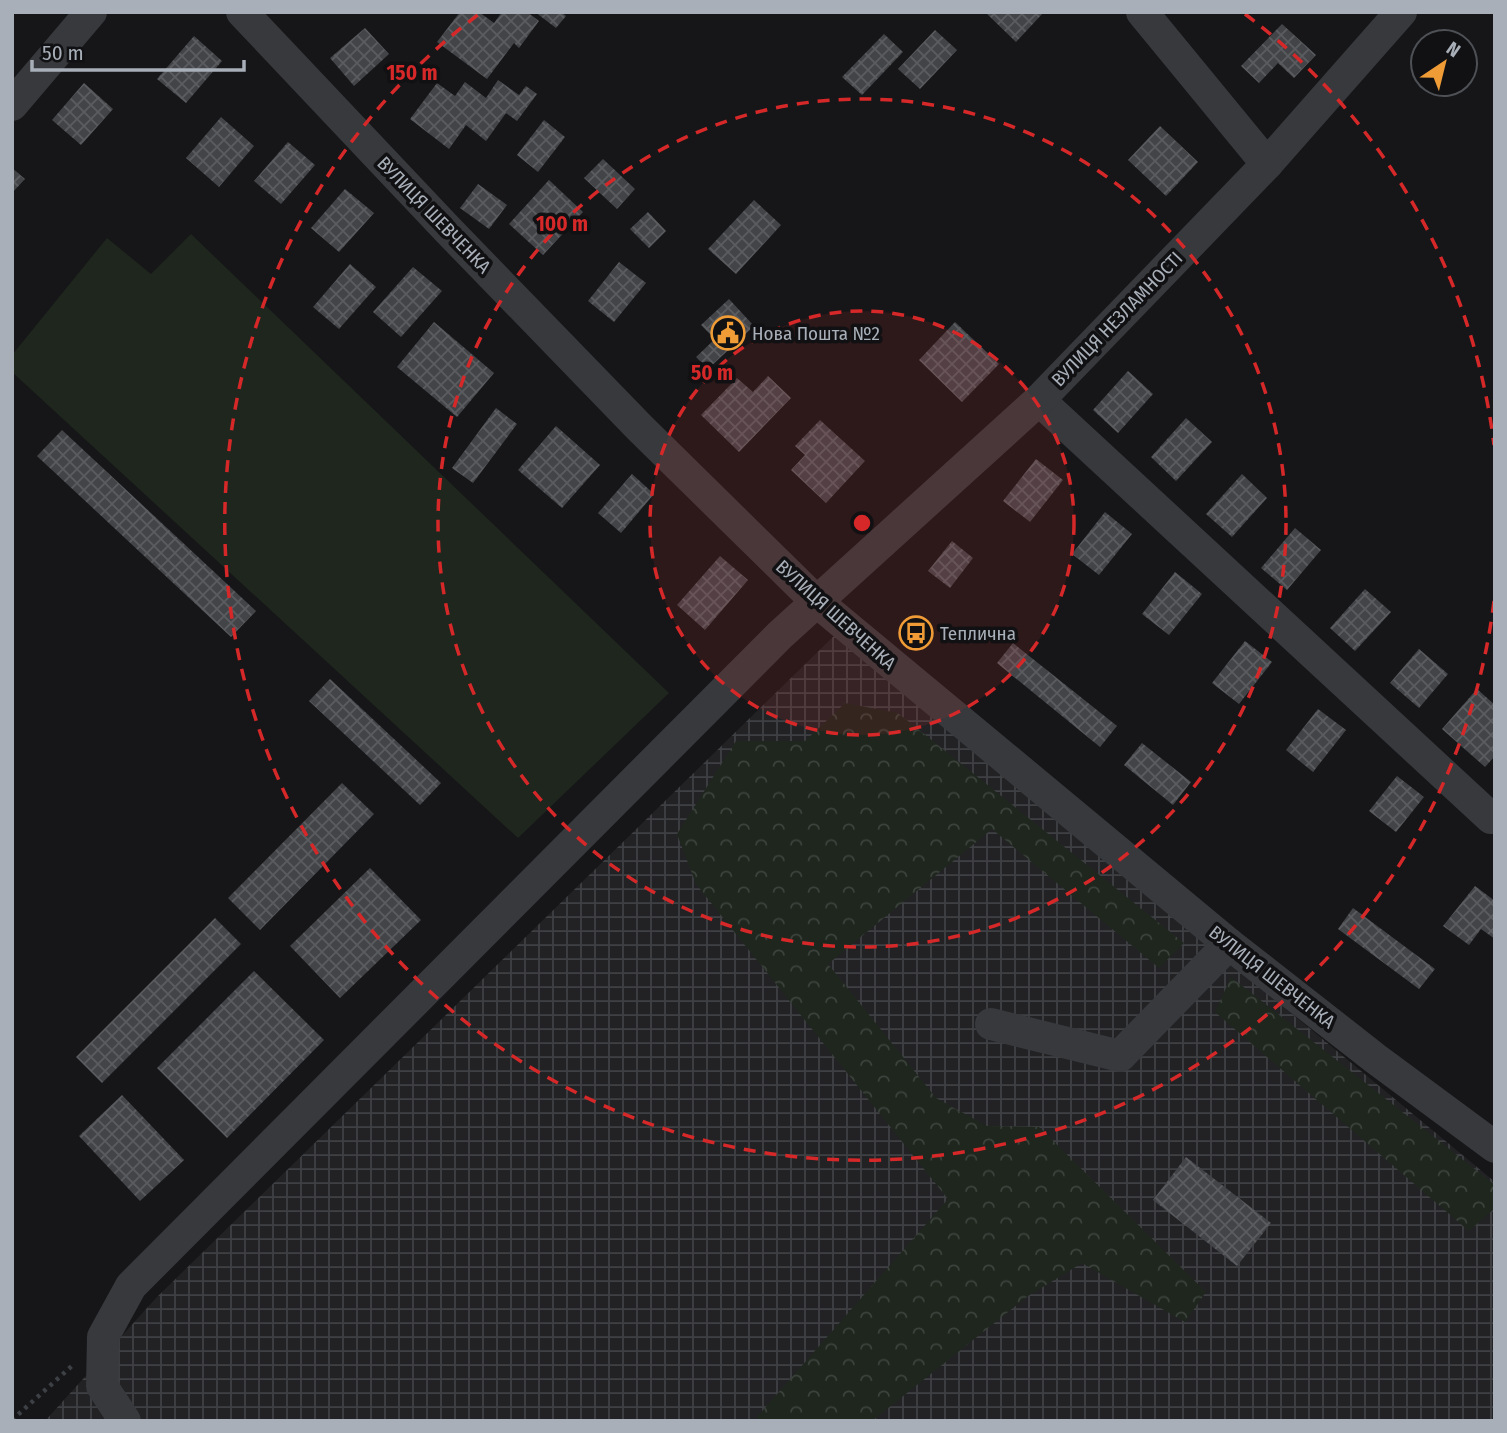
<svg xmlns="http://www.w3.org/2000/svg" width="1507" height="1433" viewBox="0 0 1507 1433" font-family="'Fira Sans Condensed',sans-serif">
	<defs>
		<pattern id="industrial-grid" width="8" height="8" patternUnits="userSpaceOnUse" patternTransform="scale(1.75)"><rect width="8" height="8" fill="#222225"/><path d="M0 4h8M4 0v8" fill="none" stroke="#3f4043"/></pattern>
		<pattern id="forest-crowns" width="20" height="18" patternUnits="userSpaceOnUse" patternTransform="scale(1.75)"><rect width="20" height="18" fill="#1e261e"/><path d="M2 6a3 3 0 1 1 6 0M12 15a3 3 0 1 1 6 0" fill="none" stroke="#3c433d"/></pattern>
		<pattern id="building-cross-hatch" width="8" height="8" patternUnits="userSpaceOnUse" patternTransform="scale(1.75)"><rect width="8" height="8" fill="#424448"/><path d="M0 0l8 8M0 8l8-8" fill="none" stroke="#5a5c60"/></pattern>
	</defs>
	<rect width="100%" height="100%" fill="#161618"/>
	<!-- industrial -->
	<path fill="url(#industrial-grid)" d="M835,635L1495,1182V1421H45L156,1298Z"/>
	<!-- forest -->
	<g fill="url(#forest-crowns)">
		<path d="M845,703L898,713L1184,943L1159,968L992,829L828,964L936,1098L987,1126L1039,1127L1206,1292L1185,1322L1082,1263L1028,1296L872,1421H759L757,1417L948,1199L696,884L677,834L736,741H805Z"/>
		<path d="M1231,977L1495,1185V1208L1469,1231L1215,1012Z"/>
	</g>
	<!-- green -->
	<path fill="#1e261e" d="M191,234L669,693L518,838L12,372V355L107,238L151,274Z"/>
	<!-- building -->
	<g fill="url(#building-cross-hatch)">
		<path d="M460,12H479L494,23L502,12H527L539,21L519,48L514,43L487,79L437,42Z"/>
		<path d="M535,12H561L566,16L556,28Z"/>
		<path d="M985,12H1044L1016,42Z"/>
		<path d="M1282,24L1316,55L1294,78L1278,63L1259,83L1241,66Z"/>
		<path d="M365,28L389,54L354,86L330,58Z"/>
		<path d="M935,30L957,50L920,89L898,69Z"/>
		<path d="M884,34L903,52L862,95L842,77Z"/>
		<path d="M194,36L222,61L186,103L157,79Z"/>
		<path d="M498,80L519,95L526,86L537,94L517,121L506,113L486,141L466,125L449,149L410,119L437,83L455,96L465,82L486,98Z"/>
		<path d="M84,83L113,109L81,145L52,120Z"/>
		<path d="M221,117L254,146L219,187L186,158Z"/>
		<path d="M544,120L565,137L538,172L517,155Z"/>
		<path d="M1160,126L1198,162L1166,196L1128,160Z"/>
		<path d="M288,142L315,165L281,204L254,181Z"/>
		<path d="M603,159L635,189L617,209L584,178Z"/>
		<path d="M12,168L25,179L12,193Z"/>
		<path d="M549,180L583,212L543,255L509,224Z"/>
		<path d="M478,184L507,205L489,229L460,208Z"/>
		<path d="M345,189L374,213L339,252L311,228Z"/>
		<path d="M754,200L781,225L736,274L708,249Z"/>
		<path d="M648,212L666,231L649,248L630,229Z"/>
		<path d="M619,262L646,283L614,322L588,301Z"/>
		<path d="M350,264L376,287L339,329L313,307Z"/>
		<path d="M413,267L442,291L401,337L373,312Z"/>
		<path d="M729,299L754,326L708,369L696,357L715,339L701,325Z"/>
		<path d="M434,322L494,373L457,417L397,367Z"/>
		<path d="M955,322L999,364L962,402L919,360Z"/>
		<path d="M1128,371L1153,394L1118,433L1093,410Z"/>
		<path d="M768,376L791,398L739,452L701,415L737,378L753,392Z"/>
		<path d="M496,408L517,424L473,483L452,468Z"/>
		<path d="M1186,418L1212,442L1176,481L1151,457Z"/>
		<path d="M820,420L865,461L826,503L791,470L805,455L795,446Z"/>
		<path d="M556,426L600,465L562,508L518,470Z"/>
		<path d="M62,430L256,611L231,637L37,456Z"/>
		<path d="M1036,459L1063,480L1030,522L1003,501Z"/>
		<path d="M632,474L654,494L621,533L598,513Z"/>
		<path d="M1242,474L1267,498L1232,537L1206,514Z"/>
		<path d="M1105,512L1132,534L1099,575L1072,554Z"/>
		<path d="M1295,528L1321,550L1287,590L1261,568Z"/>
		<path d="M952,541L973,558L950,588L928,571Z"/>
		<path d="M720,556L748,580L705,630L677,605Z"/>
		<path d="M1175,572L1202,594L1169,635L1142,614Z"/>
		<path d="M1365,589L1391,612L1355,651L1330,628Z"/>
		<path d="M1245,641L1272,662L1239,704L1212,683Z"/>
		<path d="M1013,643L1117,726L1100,747L997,663Z"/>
		<path d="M1419,649L1448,674L1419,708L1390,683Z"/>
		<path d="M330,679L441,783L420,805L309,701Z"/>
		<path d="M1477,689L1495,705V756L1485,767L1442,729Z"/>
		<path d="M1318,709L1346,730L1313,772L1286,750Z"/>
		<path d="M1142,743L1191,782L1173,805L1124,765Z"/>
		<path d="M1397,776L1424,797L1396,832L1369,811Z"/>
		<path d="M342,783L374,814L260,930L228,898Z"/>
		<path d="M370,868L421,920L340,998L290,946Z"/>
		<path d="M1475,886L1495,901V939L1481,929L1469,945L1443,926Z"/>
		<path d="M1353,908L1435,969L1419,989L1338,929Z"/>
		<path d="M215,918L241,944L102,1083L76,1057Z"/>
		<path d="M254,971L324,1040L227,1138L157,1068Z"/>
		<path d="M122,1095L184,1160L140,1201L79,1136Z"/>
		<path d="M1186,1157L1271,1223L1237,1266L1153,1200Z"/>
	</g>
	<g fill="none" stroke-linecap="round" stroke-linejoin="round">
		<!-- path -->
		<path stroke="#3d4044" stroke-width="4.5" stroke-dasharray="3.5 5" stroke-linecap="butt" d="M12,1420L74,1364"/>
		<!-- minor -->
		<g stroke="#37393d" stroke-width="32">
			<path d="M242,12L448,230L640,428L816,601L1229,944L1376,1059L1495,1147"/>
			<path d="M12,105L91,12"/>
			<path d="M1267,164L1401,12"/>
			<path d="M1039,400L1491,818"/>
			<path d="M991,1024L1120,1056L1229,944"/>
			<path d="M125,1421L102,1386L103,1337L131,1286L780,635L1039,400L1267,164L1142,12"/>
		</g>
	</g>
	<!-- distance rings -->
	<circle cx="862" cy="523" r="212" fill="#d62828" fill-opacity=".12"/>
	<g fill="none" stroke="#d62828" stroke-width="3.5" stroke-dasharray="12 9">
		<circle cx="862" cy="523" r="212"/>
		<circle cx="862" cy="523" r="424"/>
		<path d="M1494 601A637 637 0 1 1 479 14M1245 14A637 637 0 0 1 1494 445"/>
	</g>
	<!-- icons -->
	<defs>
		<symbol id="civic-ring" viewBox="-11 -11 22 22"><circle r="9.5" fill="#111113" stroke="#ef9c37" stroke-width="1.5"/><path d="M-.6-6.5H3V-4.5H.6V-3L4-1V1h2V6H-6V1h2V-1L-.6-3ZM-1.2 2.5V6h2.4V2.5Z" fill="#ef9c37"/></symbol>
		<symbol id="bus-ring" viewBox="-11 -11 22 22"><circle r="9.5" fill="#111113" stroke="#ef9c37" stroke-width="1.5"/><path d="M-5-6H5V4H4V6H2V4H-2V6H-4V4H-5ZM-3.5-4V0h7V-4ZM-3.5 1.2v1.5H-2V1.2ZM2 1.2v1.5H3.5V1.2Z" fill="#ef9c37"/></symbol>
	</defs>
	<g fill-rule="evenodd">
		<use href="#civic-ring" x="709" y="314" width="38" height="38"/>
		<use href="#bus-ring" x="897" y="614" width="38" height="38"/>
	</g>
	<g text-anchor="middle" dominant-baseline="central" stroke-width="7" stroke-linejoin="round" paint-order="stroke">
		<!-- street labels -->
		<g font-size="19" fill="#a8afb8" stroke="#111113">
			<text transform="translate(434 215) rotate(46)">ВУЛИЦЯ ШЕВЧЕНКА</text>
			<text transform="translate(1117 319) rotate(-46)">ВУЛИЦЯ НЕЗЛАМНОСТІ</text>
			<text transform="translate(836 615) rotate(42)">ВУЛИЦЯ ШЕВЧЕНКА</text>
			<text transform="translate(1272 977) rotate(38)">ВУЛИЦЯ ШЕВЧЕНКА</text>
		</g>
		<!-- poi labels -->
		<g font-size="19" fill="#a8afb8" stroke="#111113" text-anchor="start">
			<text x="752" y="333">Нова Пошта №2</text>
			<text x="940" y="633">Теплична</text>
		</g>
	</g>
	<circle cx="862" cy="523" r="10" fill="#d62828" stroke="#111113" stroke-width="3.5"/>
	<g font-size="21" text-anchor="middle" font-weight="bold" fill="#d62828" stroke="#111113" stroke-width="7" stroke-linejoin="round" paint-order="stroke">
		<text x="412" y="80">150 m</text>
		<text x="562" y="231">100 m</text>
		<text x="712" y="380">50 m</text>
	</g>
	<!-- border -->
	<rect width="1507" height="1433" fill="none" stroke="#a8afb8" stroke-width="28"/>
	<!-- north arrow -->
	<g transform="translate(1444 63) rotate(35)"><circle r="33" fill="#111113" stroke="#4d5055" stroke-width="2"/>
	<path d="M0-5L12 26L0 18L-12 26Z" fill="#ef9c37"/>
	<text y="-10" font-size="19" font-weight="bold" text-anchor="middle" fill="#a8afb8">N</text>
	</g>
	<!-- scale -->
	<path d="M32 60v10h212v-10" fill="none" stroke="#a8afb8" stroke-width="3.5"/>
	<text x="42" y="60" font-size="21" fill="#a8afb8" stroke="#111113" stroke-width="5" paint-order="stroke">50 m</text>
</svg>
